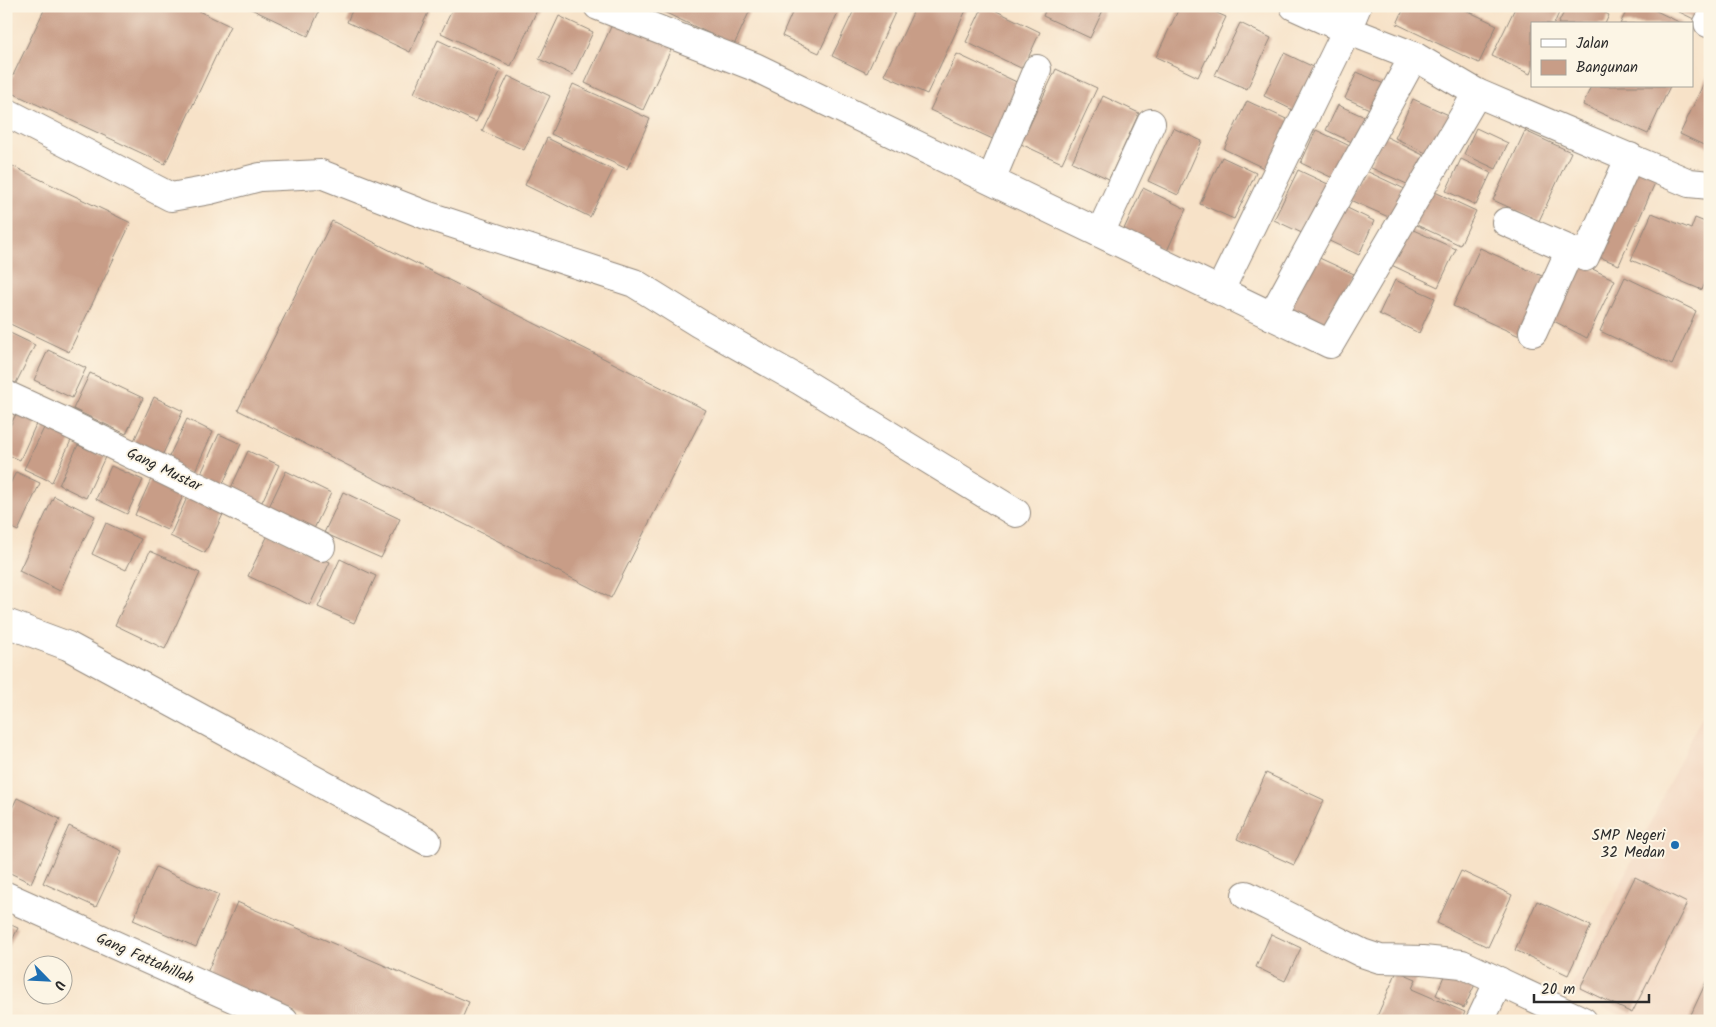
<svg xmlns="http://www.w3.org/2000/svg" width="1716" height="1027" viewBox="0 0 1716 1027" font-family="Kalam,sans-serif">
	<rect width="100%" height="100%" fill="#fcf5e5"/>
	<filter id="ink" filterUnits="userSpaceOnUse"><feTurbulence type="fractalNoise" baseFrequency=".02" numOctaves="2"/><feDisplacementMap in="SourceGraphic" scale="10" xChannelSelector="R" yChannelSelector="G"/><feConvolveMatrix kernelMatrix="1 2 1 2 8 2 1 2 1" color-interpolation-filters="sRGB"/></filter>
	<filter id="wash" filterUnits="userSpaceOnUse"><feTurbulence type="fractalNoise" baseFrequency=".0096" numOctaves="4" result="noise"/><feDisplacementMap in="SourceGraphic" scale="20" xChannelSelector="R" yChannelSelector="G"/><feGaussianBlur stdDeviation="1.12" result="paint"/><feColorMatrix in="noise" values="0 0 0 0 0 0 0 0 0 0 0 0 0 0 0 0 0 1.4 0 .05"/><feComposite in="paint" operator="in"/></filter>
	<g filter="url(#wash)">
		<rect width="100%" height="100%" fill="#f7e2c8"/>
		<!-- built -->
		<path fill="#f2d4be" d="M1710,699V1021H1632L1569,991Z"/>
		<g id="blocks">
			<!-- building -->
			<g fill="#c89d87">
				<path d="M46,6H188L230,26L165,164L6,90Z"/>
				<path d="M245,6H319L321,7L308,36Z"/>
				<path d="M354,6H431L410,52L347,22Z"/>
				<path d="M454,6H539L511,66L441,33Z"/>
				<path d="M651,6H752L734,45Z"/>
				<path d="M795,6H841L819,53L782,36Z"/>
				<path d="M856,6H898L867,73L832,56Z"/>
				<path d="M916,6H968L927,94L884,75Z"/>
				<path d="M983,6H986L1040,32L1023,69L966,42Z"/>
				<path d="M1047,6H1105L1090,38L1043,16Z"/>
				<path d="M1180,6H1201L1226,17L1198,77L1156,57Z"/>
				<path d="M1405,6H1457L1497,25L1479,63L1397,24Z"/>
				<path d="M1516,6H1562L1554,24H1532V69L1530,74L1492,56Z"/>
				<path d="M1567,6H1591L1609,15L1605,24H1558Z"/>
				<path d="M1629,6H1646L1683,24H1620Z"/>
				<path d="M1667,6H1708L1700,22Z"/>
				<path d="M559,16L593,32L573,75L539,59Z"/>
				<path d="M616,16L674,43L643,110L585,83Z"/>
				<path d="M1240,23L1271,38L1247,89L1215,75Z"/>
				<path d="M438,40L501,70L476,122L414,93Z"/>
				<path d="M1284,53L1322,71L1301,114L1264,96Z"/>
				<path d="M957,54L1023,85L997,141L930,110Z"/>
				<path d="M1056,69L1097,88L1062,163L1021,144Z"/>
				<path d="M1710,70V148L1680,134Z"/>
				<path d="M1357,72L1386,85L1374,111L1345,98Z"/>
				<path d="M508,76L550,96L524,150L482,131Z"/>
				<path d="M573,84L650,119L627,169L551,134Z"/>
				<path d="M1591,86H1670L1648,134L1583,105Z"/>
				<path d="M1103,96L1139,113L1109,179L1072,162Z"/>
				<path d="M1413,99L1451,116L1432,156L1395,138Z"/>
				<path d="M1247,101L1295,123L1272,172L1224,149Z"/>
				<path d="M1338,105L1367,118L1356,144L1326,130Z"/>
				<path d="M1173,128L1202,141L1178,195L1148,181Z"/>
				<path d="M1476,128L1508,143L1496,169L1464,154Z"/>
				<path d="M1316,130L1352,147L1337,180L1301,163Z"/>
				<path d="M1525,131L1571,152L1539,221L1493,200Z"/>
				<path d="M1383,135L1423,155L1409,185L1369,167Z"/>
				<path d="M547,138L613,170L590,217L525,185Z"/>
				<path d="M1222,157L1256,173L1234,219L1200,204Z"/>
				<path d="M1461,159L1491,173L1476,205L1446,191Z"/>
				<path d="M6,163L131,223L69,352L6,322Z"/>
				<path d="M1631,165L1658,176L1619,265L1592,254Z"/>
				<path d="M1298,170L1330,185L1306,235L1274,220Z"/>
				<path d="M1364,170L1407,190L1393,219L1350,200Z"/>
				<path d="M1424,187L1476,211L1460,245L1408,221Z"/>
				<path d="M1143,188L1186,209L1167,251L1123,231Z"/>
				<path d="M1339,204L1374,221L1359,255L1323,238Z"/>
				<path d="M1652,213L1691,229L1695,218L1710,224V271L1702,290L1631,260Z"/>
				<path d="M332,221L706,410L611,598L238,410Z"/>
				<path d="M1402,225L1456,249L1438,287L1385,262Z"/>
				<path d="M1480,248L1553,281L1526,339L1453,306Z"/>
				<path d="M1315,256L1354,274L1328,328L1289,310Z"/>
				<path d="M1574,260L1615,280L1587,338L1546,317Z"/>
				<path d="M1625,277L1696,311L1672,365L1600,331Z"/>
				<path d="M1395,280L1435,298L1419,333L1379,314Z"/>
				<path d="M6,331L35,345L16,383L6,379Z"/>
				<path d="M48,350L86,368L72,398L34,380Z"/>
				<path d="M90,373L143,398L126,434L73,409Z"/>
				<path d="M154,397L183,411L161,458L132,445Z"/>
				<path d="M17,412L37,422L20,460L6,454V434Z"/>
				<path d="M187,419L213,432L193,475L166,463Z"/>
				<path d="M46,424L73,436L52,482L24,469Z"/>
				<path d="M219,434L241,444L222,486L200,476Z"/>
				<path d="M78,445L105,457L86,498L59,485Z"/>
				<path d="M248,451L279,465L262,502L231,488Z"/>
				<path d="M111,466L143,480L127,514L96,499Z"/>
				<path d="M286,471L331,493L312,533L267,511Z"/>
				<path d="M16,472L40,483L18,531L6,525V492Z"/>
				<path d="M151,479L184,494L167,530L135,515Z"/>
				<path d="M343,492L400,519L381,558L324,533Z"/>
				<path d="M189,493L225,510L205,553L170,536Z"/>
				<path d="M54,496L95,516L60,591L19,571Z"/>
				<path d="M106,523L141,539L126,570L92,554Z"/>
				<path d="M269,533L330,562L310,605L248,576Z"/>
				<path d="M150,551L200,573L165,649L115,625Z"/>
				<path d="M340,559L376,576L354,623L318,607Z"/>
				<path d="M1266,773L1324,800L1294,865L1237,839Z"/>
				<path d="M17,798L60,819L31,883L6,871V821Z"/>
				<path d="M69,826L122,851L96,907L43,883Z"/>
				<path d="M156,867L219,895L196,947L133,920Z"/>
				<path d="M1461,871L1512,895L1488,947L1437,923Z"/>
				<path d="M1635,877L1687,903L1632,1013L1580,988Z"/>
				<path d="M1537,901L1591,926L1568,975L1515,950Z"/>
				<path d="M237,902L469,1002L461,1021H312L206,975Z"/>
				<path d="M6,923L18,928L6,953Z"/>
				<path d="M1271,934L1301,948L1285,981L1256,967Z"/>
				<path d="M1449,964L1478,978L1464,1008L1436,995Z"/>
				<path d="M1397,971L1416,979L1412,989L1465,1012L1461,1021H1375Z"/>
				<path d="M1707,980L1710,982V1021H1688Z"/>
			</g>
		</g>
	</g>
	<g filter="url(#ink)">
		<use href="#blocks" fill-opacity="0" stroke="#91867a" stroke-width="1"/>
		<g fill="none" stroke-linecap="round" stroke-linejoin="round">
			<defs>
				<g id="minor">
					<path d="M598,6L755,67L1330,344L1477,93"/>
					<path d="M1294,6L1347,30L1357,6"/>
					<path d="M1708,23L1710,20"/>
					<path d="M6,112L171,197L210,190L260,177L321,174L426,215L634,283L700,324L801,381L1016,513"/>
					<path d="M991,180L1037,69"/>
					<path d="M1506,222L1570,250"/>
					<path d="M1100,233L1151,123"/>
					<path d="M1220,290L1347,30L1414,56L1477,93L1689,183L1710,185"/>
					<path d="M1272,316L1414,56"/>
					<path d="M1533,332L1570,250L1585,257L1630,157"/>
					<path d="M6,395L65,422L321,547"/>
					<path d="M6,623L68,646L427,841"/>
					<path d="M1246,895L1362,953L1380,959L1423,960L1462,964L1583,1021"/>
					<path d="M6,896L284,1021"/>
					<path d="M1480,1021L1499,981"/>
				</g>
			</defs>
			<!-- minor casing -->
			<use href="#minor" stroke="#91867a" stroke-width="30"/>
			<!-- minor -->
			<use href="#minor" stroke="#fff" stroke-width="28"/>
		</g>
	</g>
	<!-- markers -->
	<circle fill="#1f6fb2" stroke="#fcf5e5" stroke-width="2" cx="1675" cy="845" r="5"/>
	<g text-anchor="middle" dominant-baseline="central" stroke-width="4" stroke-linejoin="round" paint-order="stroke">
		<!-- street labels -->
		<g font-size="15" fill="#2b2b2b" stroke="#fcf5e5">
			<text transform="translate(164 470) rotate(26)">Gang Mustar</text>
			<text transform="translate(145 959) rotate(24)">Gang Fattahillah</text>
		</g>
		<!-- poi labels -->
		<g font-size="15" fill="#2b2b2b" stroke="#fcf5e5" text-anchor="end">
			<text x="1665" y="836">SMP Negeri<tspan x="1665" dy="17">32 Medan</tspan></text>
		</g>
	</g>
	<!-- margin -->
	<rect width="1716" height="1027" fill="none" stroke="#fcf5e5" stroke-width="25"/>
	<!-- legend -->
	<rect x="1531" y="22" width="162" height="65" fill="#fcf5e5" stroke="#a8a49b"/>
	<rect x="1541" y="39" width="25" height="8" fill="#ffffff" stroke="#a8a49b"/>
	<text x="1576" y="48" font-size="15" fill="#2b2b2b">Jalan</text>
	<rect x="1541" y="60" width="25" height="15" fill="#c89d87" stroke="#a8a49b"/>
	<text x="1576" y="72" font-size="15" fill="#2b2b2b">Bangunan</text>
	<!-- north arrow -->
	<g transform="translate(48 980) rotate(114)"><circle r="24" fill="#fcf5e5" stroke="#a8a49b"/>
	<path d="M0-4L9 19L0 12L-9 19Z" fill="#1f6fb2"/>
	<text y="-8" font-size="14" font-weight="bold" text-anchor="middle" fill="#2b2b2b">U</text>
	</g>
	<!-- scale -->
	<path d="M1534 994v8h115v-8" fill="none" stroke="#2b2b2b" stroke-width="2.5"/>
	<text x="1541" y="994" font-size="15" fill="#2b2b2b" stroke="#fcf5e5" stroke-width="4" paint-order="stroke">20 m</text>
</svg>
